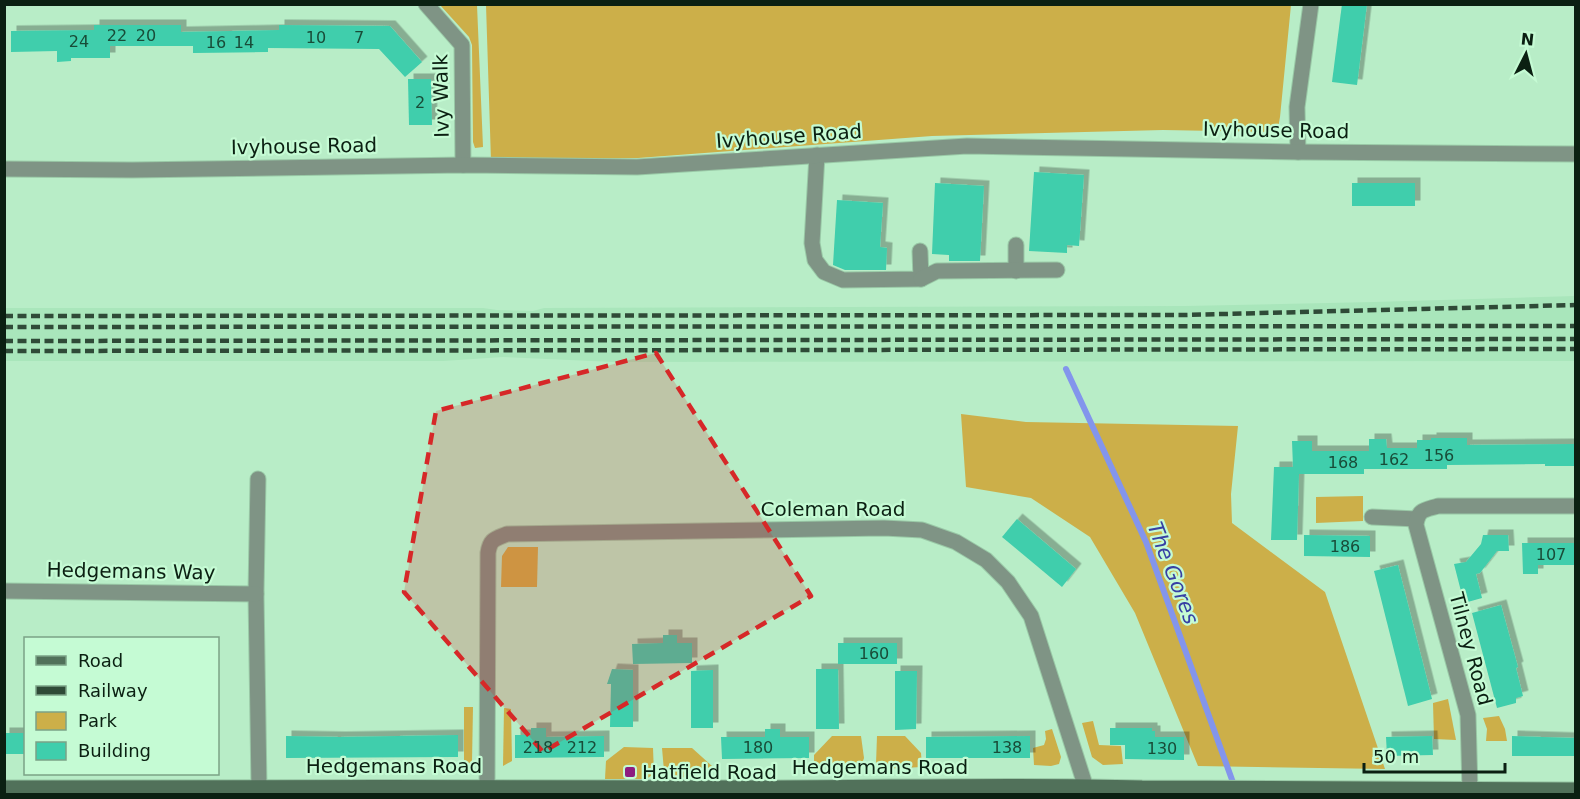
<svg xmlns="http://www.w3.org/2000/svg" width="1580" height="799" viewBox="0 0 1580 799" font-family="'DejaVu Sans',sans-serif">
	<defs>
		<filter id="shadow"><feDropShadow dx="5.5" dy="-5.5" stdDeviation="0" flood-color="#0004"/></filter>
	</defs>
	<rect width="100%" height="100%" fill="#b8edc7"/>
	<!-- built -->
	<path fill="#a9e6bb" d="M1575,296V361L614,362L503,357L443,361H4L5,308H483L497,310L533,311L544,308L1185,306L1374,302Z"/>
	<!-- green -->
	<g fill="#ccaf49">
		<path d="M440,5H477L483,147L475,148L473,142L472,45L469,37Z"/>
		<path d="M486,5H1291L1280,117L1278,128L1272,132L1163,130L932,136L638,158L491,161Z"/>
		<path d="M961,414L1026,422L1238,426L1231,494L1232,523L1325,592L1385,769L1198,766L1135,613L1090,537L1031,498L966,487Z"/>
		<path d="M1363,496V521L1316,523V497Z"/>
		<path d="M508,547H538L537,587H501L502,556Z"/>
		<path d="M1448,699L1456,740L1434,739L1433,703Z"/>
		<path d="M464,707H473L472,762L464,767Z"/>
		<path d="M504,708L511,709L512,761L503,766Z"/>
		<path d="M1499,716L1505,729L1507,741H1486L1487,729L1483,718Z"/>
		<path d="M1093,721L1099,745L1121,746L1123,764L1103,765L1092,757L1082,723Z"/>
		<path d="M1052,729L1061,757L1059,764L1051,766L1034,765L1033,748L1044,745L1046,739L1045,731Z"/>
		<path d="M832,736H861L864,758L862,764L856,767L814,766V755Z"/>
		<path d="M877,736H905L921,753L922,767L883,769L877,767L876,764Z"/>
		<path d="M624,747L653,748L654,774L646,779H605L606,761Z"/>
		<path d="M662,748H692L712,766V778L666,777L664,771Z"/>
	</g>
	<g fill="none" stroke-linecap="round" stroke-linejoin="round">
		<!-- stream -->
		<path stroke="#8395ec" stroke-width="6" d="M1066,369L1146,542L1235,788"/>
	</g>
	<!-- building -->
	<g fill="#3fceac" filter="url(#shadow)">
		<path d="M1342,4H1367L1357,85L1332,82Z"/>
		<path d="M94,25H181V32L279,30V25L390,26L422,62L405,77L379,49L268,48V52L193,53V46H110V58H71V61L57,62V51L11,52V31L94,30Z"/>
		<path d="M408,79H431L432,125H409Z"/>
		<path d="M1034,172L1084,175L1079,246L1067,245V253L1029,251Z"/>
		<path d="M935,183L984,186L980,261H949V255L932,254Z"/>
		<rect x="1352" y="183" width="63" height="23"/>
		<path d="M837,200L883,203L880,247L887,248L886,270H845L833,265Z"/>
		<path d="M1431,438H1467V445L1575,444V466H1545V464L1447,465V469H1364V474H1299L1297,540H1271L1274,467H1293L1292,441H1312V451H1369V439H1386L1387,448H1417V440H1431Z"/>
		<path d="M1017,519L1076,569L1062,587L1002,537Z"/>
		<path d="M1304,535L1370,536V557L1304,556Z"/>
		<path d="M1483,535H1508L1509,551H1497L1480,573L1476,574L1482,598L1464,603L1454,564L1466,562L1481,544Z"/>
		<path d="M1522,543H1575V565H1538V574H1523Z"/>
		<path d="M1398,565L1432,699L1408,706L1374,571Z"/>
		<path d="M1501,605L1518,667L1516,668L1523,696L1516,698V703L1497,708L1472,613Z"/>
		<path d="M663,635H677V643H692V663L633,664L632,644L663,643Z"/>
		<rect x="838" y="643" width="59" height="21"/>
		<path d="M612,669L633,670V727H610L611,684H607Z"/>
		<path d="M816,669H838L839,729H816Z"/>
		<path d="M713,670V728H691V671Z"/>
		<path d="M895,671H917L916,729L895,730Z"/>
		<path d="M531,728H546V737L604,736V757L515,758V735H531Z"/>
		<path d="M1110,728H1152V731H1155V737H1184V760L1125,759V745H1110Z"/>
		<path d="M765,729H780V737H809V758L722,759L721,737H765Z"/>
		<rect x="4" y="733" width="22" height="21"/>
		<path d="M458,735V757L286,758V736L340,737Z"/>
		<path d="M1030,736V758H926V737Z"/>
		<path d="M1432,736L1433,755L1387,756L1386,737Z"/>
		<path d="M1512,736L1575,738V756H1512Z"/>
	</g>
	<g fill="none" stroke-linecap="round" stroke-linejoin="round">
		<defs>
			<g id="street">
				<path d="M426,4L462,45L463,165"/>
				<path d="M1298,152L1297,107L1311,4"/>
				<path d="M817,155L812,243L815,260L824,272L843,280L921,279L920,251"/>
				<path d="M4,169L132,170L463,165L637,167L967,146L1298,152L1576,154"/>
				<path d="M1016,271V245"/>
				<path d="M921,279L937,271L1057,270"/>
				<path d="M258,479L256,594L259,787"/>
				<path d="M1372,517L1417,519"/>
				<path d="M4,591L256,594"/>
				<path d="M1470,791L1468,715L1416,525C1418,509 1425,510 1438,506H1576"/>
				<path d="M487,794L488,553C490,539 495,539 507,534L884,528L922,530L956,542L986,560L1008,582L1031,616L1088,794"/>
			</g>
			<path id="secondary" d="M4,788C258,787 511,788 765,788C891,788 1016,784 1142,788L1576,790"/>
		</defs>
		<!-- street casing -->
		<use href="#street" stroke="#99c8a6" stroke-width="17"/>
		<!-- secondary casing -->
		<use href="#secondary" stroke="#99c8a6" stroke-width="17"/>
		<!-- street -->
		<use href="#street" stroke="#7f9485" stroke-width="15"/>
		<!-- secondary -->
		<use href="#secondary" stroke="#51715a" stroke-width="15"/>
		<!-- rail -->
		<g stroke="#2f4a37" stroke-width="4.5" stroke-dasharray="9 4.5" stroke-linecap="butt">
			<path d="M4,316L1184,315L1576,305"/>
			<path d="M4,327L1576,326"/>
			<path d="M4,341L1576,339"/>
			<path d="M4,351L1576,349"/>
		</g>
	</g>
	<!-- marked area -->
	<path fill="#d62828" fill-opacity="0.2" stroke="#d62828" stroke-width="4.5" stroke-dasharray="12 8" stroke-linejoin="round" d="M656,353L811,596L543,752L404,592L436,411Z"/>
	<!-- markers -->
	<rect fill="#8d1d80" stroke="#c5fbd4" stroke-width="2" x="624" y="766" width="12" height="12" rx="3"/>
	<g text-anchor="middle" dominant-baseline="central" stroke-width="4.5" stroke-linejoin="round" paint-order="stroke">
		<!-- number labels -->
		<g font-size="16" fill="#184c38">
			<text x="117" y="35">22</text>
			<text x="146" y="35">20</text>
			<text x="316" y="37">10</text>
			<text x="359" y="37">7</text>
			<text x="79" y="41">24</text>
			<text x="216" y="42">16</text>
			<text x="244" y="42">14</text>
			<text x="420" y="102">2</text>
			<text x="1439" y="455">156</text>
			<text x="1394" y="459">162</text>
			<text x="1343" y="462">168</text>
			<text x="1345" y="546">186</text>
			<text x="1551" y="554">107</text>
			<text x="874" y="653">160</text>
			<text x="538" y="747">218</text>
			<text x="582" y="747">212</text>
			<text x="758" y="747">180</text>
			<text x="1007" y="747">138</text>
			<text x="1162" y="748">130</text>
		</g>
		<!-- street labels -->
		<g font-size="20" fill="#0b2012" stroke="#c5fbd4">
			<text transform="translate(441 96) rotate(-91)">Ivy Walk</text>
			<text transform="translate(1276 130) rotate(1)">Ivyhouse Road</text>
			<text transform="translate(789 136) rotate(-4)">Ivyhouse Road</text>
			<text transform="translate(304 146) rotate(-1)">Ivyhouse Road</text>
			<text x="833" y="509">Coleman Road</text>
			<text transform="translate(131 571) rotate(1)">Hedgemans Way</text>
			<text transform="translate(1471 649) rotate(75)">Tilney Road</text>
			<text x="394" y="766">Hedgemans Road</text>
			<text x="880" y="767">Hedgemans Road</text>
		</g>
		<!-- poi labels -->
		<g font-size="20" fill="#0b2012" stroke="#c5fbd4" text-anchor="start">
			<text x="642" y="772">Hatfield Road</text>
		</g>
		<!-- water labels -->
		<g font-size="21" font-style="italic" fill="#3740a4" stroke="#c5fbd4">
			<text transform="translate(1173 573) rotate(69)">The Gores</text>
		</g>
	</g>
	<!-- border -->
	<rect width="1580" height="799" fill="none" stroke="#0b2012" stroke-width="12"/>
	<!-- legend -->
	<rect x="24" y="637" width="195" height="138" fill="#c5fbd4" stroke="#7ba386" stroke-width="1.5"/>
	<rect x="36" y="656" width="30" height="9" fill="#51715a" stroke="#7ba386" stroke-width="1.5"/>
	<text x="78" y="667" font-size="18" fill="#0b2012">Road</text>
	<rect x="36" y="686" width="30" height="9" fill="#2f4a37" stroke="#7ba386" stroke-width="1.5"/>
	<text x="78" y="697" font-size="18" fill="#0b2012">Railway</text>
	<rect x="36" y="712" width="30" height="18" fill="#ccaf49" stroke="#7ba386" stroke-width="1.5"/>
	<text x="78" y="727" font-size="18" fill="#0b2012">Park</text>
	<rect x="36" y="742" width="30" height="18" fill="#3fceac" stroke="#7ba386" stroke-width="1.5"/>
	<text x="78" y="757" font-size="18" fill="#0b2012">Building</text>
	<!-- north arrow -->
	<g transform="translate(1526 54) rotate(6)" stroke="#c5fbd4" stroke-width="4.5" paint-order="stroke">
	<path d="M0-4.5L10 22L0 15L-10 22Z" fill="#0b2012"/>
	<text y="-9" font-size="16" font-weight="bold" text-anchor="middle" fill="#0b2012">N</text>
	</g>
	<!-- scale -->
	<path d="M1364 763v9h141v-9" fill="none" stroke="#0b2012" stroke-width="3"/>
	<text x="1373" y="763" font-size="18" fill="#0b2012" stroke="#c5fbd4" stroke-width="4.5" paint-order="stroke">50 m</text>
</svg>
